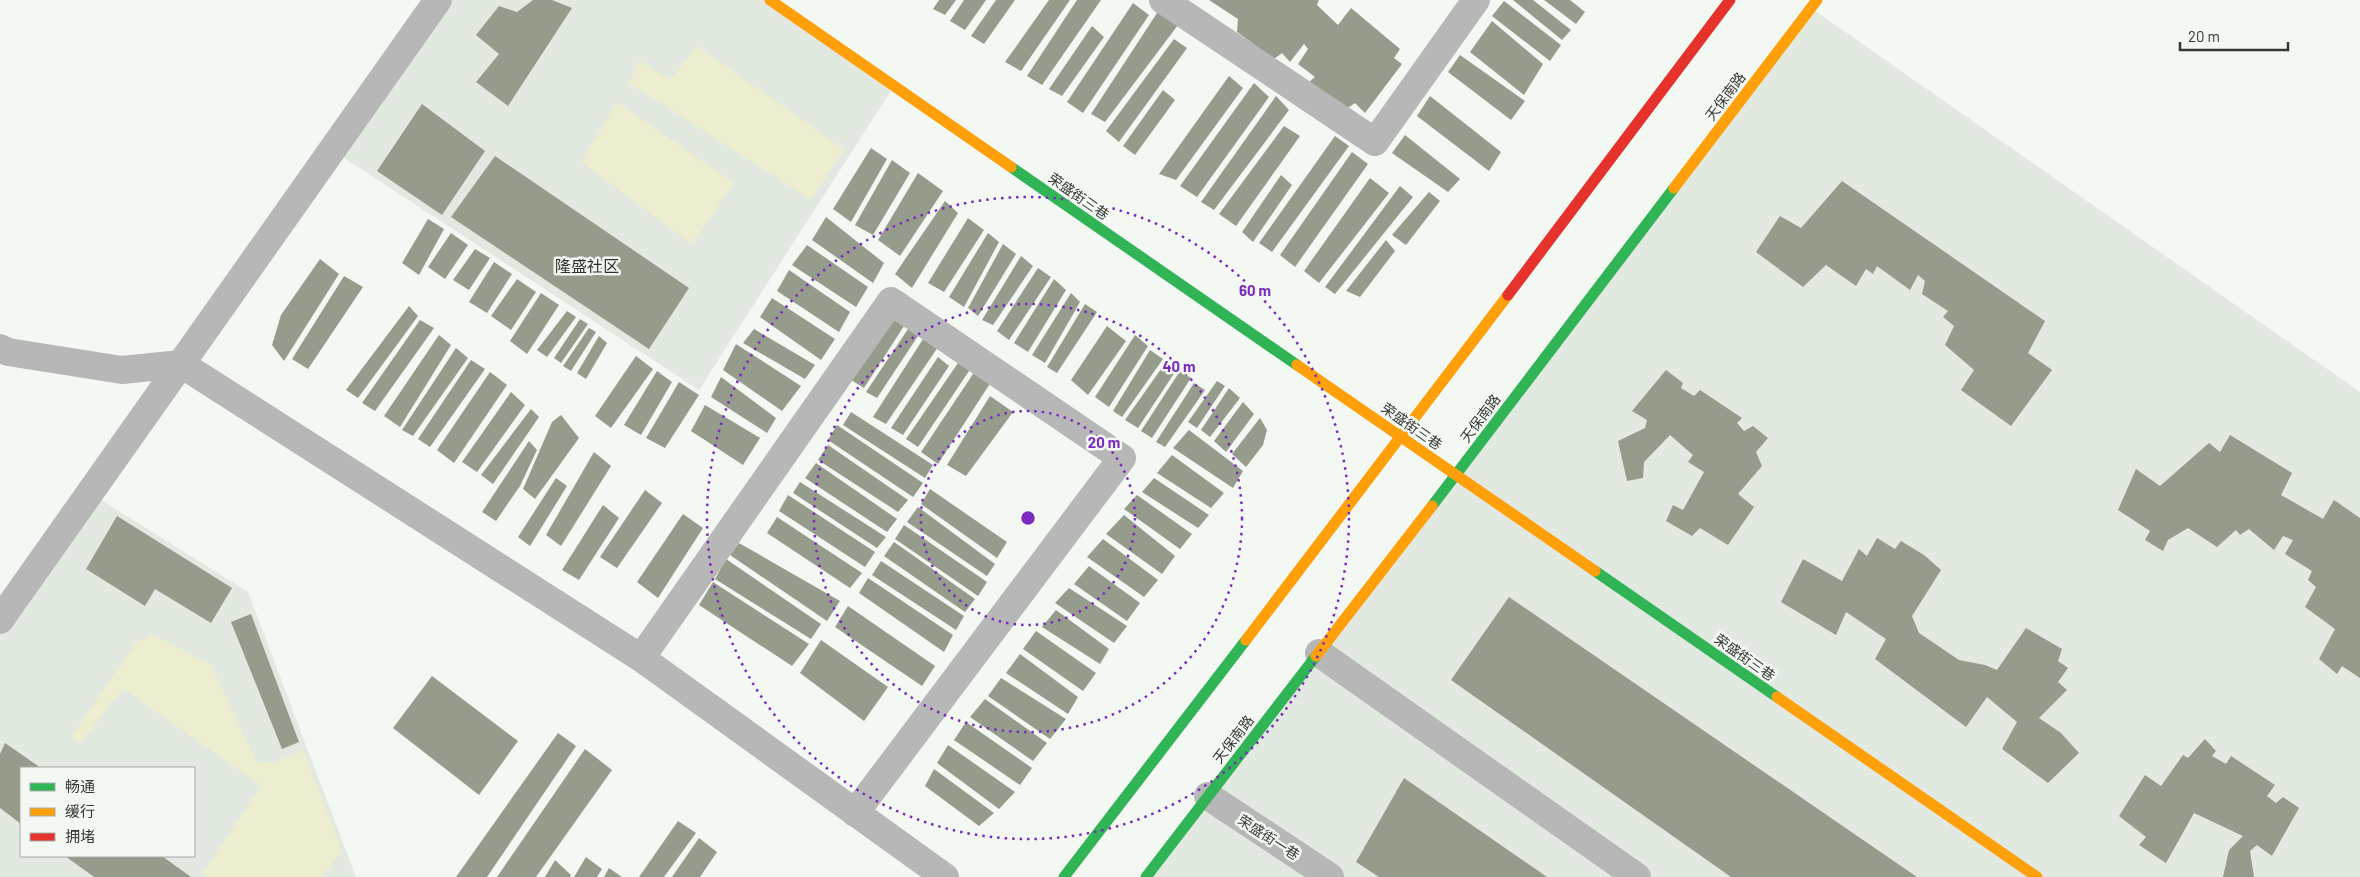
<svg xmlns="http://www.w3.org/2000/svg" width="2360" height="877" viewBox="0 0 2360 877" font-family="Barlow,'Noto Sans SC',sans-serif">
	<rect width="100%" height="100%" fill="#f4f8f3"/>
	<!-- built -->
	<g fill="#e1e9e0" fill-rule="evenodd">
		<path d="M438,0H770L894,86L699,390L332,150Z"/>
		<path d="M1811,8L2360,392V877H1146Z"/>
		<path d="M90,493L248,592L356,877H0V620ZM21,768H194V856H21Z"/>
	</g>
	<!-- green -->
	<g fill="#edeecf">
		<path d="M697,46L844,149L811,200L629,83L639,60L670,80Z"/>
		<path d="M617,102L734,183L692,244L581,162Z"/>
		<path d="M152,634L211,665L256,761L274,763L303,750L342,850L322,877H208L203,873L261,786L123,688L80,744L71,737L136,643Z"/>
	</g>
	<!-- building -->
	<g fill="#969c8c">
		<path d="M533,0H552L572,8L508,106L476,82L499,54L476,35L499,6L517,12Z"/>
		<path d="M939,0H956L945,15L933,9Z"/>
		<path d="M964,0H986L965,30L950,21Z"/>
		<path d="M996,0H1015L984,44L971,36Z"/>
		<path d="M1049,0H1070L1021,71L1005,62Z"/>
		<path d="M1077,0H1101L1042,85L1027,76Z"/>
		<path d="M1209,0H1319L1317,5L1338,25L1351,8L1400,49L1394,58L1402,64L1365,113L1355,103L1345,110L1308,83L1315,77L1298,64L1308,49L1304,44L1290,62L1282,53L1274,59L1237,32L1238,19Z"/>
		<path d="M1513,0H1533L1571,30L1562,40Z"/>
		<path d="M1544,0H1570L1585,12L1576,24Z"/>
		<path d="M1504,1L1561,45L1550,61L1492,16Z"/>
		<path d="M1133,3L1149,15L1083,113L1067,102Z"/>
		<path d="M1159,10L1178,25L1105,122L1091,114Z"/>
		<path d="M1492,21L1543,64L1524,95L1470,52Z"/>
		<path d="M1092,26L1104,37L1062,96L1049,89Z"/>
		<path d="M1174,39L1187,48L1119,142L1106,131Z"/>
		<path d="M1460,55L1525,101L1511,120L1448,72Z"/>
		<path d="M1229,76L1243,88L1176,180L1159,174Z"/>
		<path d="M1254,83L1269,97L1197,197L1180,186Z"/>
		<path d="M1163,90L1175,100L1135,155L1123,146Z"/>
		<path d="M1276,96L1289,110L1214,210L1201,202Z"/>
		<path d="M1430,96L1501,152L1489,171L1417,116Z"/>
		<path d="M422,104L485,151L442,215L377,171Z"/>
		<path d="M1284,126L1300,136L1236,226L1219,214Z"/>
		<path d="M1405,135L1460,179L1448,192L1392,153Z"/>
		<path d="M1335,136L1349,146L1272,252L1259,243Z"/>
		<path d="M871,148L887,159L851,222L833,209Z"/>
		<path d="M1352,152L1368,164L1295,267L1280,255Z"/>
		<path d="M495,156L689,288L649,349L451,217Z"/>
		<path d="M892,160L910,173L873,235L855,225Z"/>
		<path d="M918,173L943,191L900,256L878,240Z"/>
		<path d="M1281,175L1292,185L1253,242L1242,232Z"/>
		<path d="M1370,178L1389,193L1319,283L1304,271Z"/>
		<path d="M1842,181L2045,321L2028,353L2052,370L2011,426L1961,390L1974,370L1945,345L1954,326L1943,317L1948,311L1922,294L1925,281L1918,275L1910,290L1877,266L1873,274L1866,269L1856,286L1826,265L1803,287L1756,252L1780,216L1801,228Z"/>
		<path d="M1400,186L1413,197L1335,294L1325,287Z"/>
		<path d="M1429,192L1440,201L1406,245L1392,235Z"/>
		<path d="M945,201L958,213L912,288L895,274Z"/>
		<path d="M826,217L884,263L873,283L812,240Z"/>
		<path d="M968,218L984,230L944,292L928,283Z"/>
		<path d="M428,219L444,229L419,275L402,263Z"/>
		<path d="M451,233L468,245L445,279L428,267Z"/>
		<path d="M988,233L999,242L964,307L949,297Z"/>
		<path d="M1386,240L1395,251L1360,297L1346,291Z"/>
		<path d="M1003,244L1016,254L978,316L968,308Z"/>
		<path d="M807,245L868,287L856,307L792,265Z"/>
		<path d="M475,249L490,258L469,290L453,280Z"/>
		<path d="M1021,256L1033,266L993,325L982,320Z"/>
		<path d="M320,259L339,274L284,361L272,345L281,315Z"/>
		<path d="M494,262L512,274L487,313L469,302Z"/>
		<path d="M1038,268L1051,277L1009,340L997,331Z"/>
		<path d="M789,270L850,312L839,332L777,291Z"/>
		<path d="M344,276L363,287L308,369L292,359Z"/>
		<path d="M517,279L536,292L511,330L491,316Z"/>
		<path d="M1054,279L1066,290L1028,352L1014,343Z"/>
		<path d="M541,293L559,305L527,354L510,341Z"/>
		<path d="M1071,293L1080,302L1045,363L1032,355Z"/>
		<path d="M772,298L835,339L821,360L760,317Z"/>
		<path d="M1085,304L1097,312L1057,373L1047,367Z"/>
		<path d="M409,306L418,316L358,398L346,390Z"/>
		<path d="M567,311L576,317L547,357L537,350Z"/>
		<path d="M580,319L588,324L561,363L554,358Z"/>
		<path d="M420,320L434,328L375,411L362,403Z"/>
		<path d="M894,320L904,326L864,388L851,380Z"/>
		<path d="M1107,326L1126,341L1088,395L1071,380Z"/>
		<path d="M589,328L596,332L571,371L563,366Z"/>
		<path d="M754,329L815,365L805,379L743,343Z"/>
		<path d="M908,329L918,336L877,398L866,392Z"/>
		<path d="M439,335L451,345L400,427L384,416Z"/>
		<path d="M1135,335L1148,346L1109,407L1095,397Z"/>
		<path d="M599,336L607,343L586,379L577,373Z"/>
		<path d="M925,336L938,347L886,424L873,417Z"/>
		<path d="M736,344L801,386L782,411L723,370Z"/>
		<path d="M456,348L468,358L413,436L402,430Z"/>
		<path d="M1150,350L1163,359L1122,417L1113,411Z"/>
		<path d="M636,356L653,369L611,428L595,416Z"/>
		<path d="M938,357L949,366L903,435L891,428Z"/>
		<path d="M471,360L485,369L430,447L418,439Z"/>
		<path d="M960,360L971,368L918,447L906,439Z"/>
		<path d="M1166,362L1177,369L1138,428L1125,420Z"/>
		<path d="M1666,370L1683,383L1681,388L1694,396L1700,390L1742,418L1737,423L1744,431L1753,426L1768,438L1756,452L1762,466L1738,494L1754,507L1728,545L1700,528L1692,536L1666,521L1673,505L1683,510L1704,472L1688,462L1693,455L1670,435L1644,462L1643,478L1627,481L1618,441L1645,428L1647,420L1632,411Z"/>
		<path d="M657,371L672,382L641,435L624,425Z"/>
		<path d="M975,371L991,382L938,464L921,452Z"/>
		<path d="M1180,371L1191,378L1152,438L1141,431Z"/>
		<path d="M490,372L507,385L454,463L437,450Z"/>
		<path d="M721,377L776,418L767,433L711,397Z"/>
		<path d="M1217,381L1225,386L1197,428L1188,422Z"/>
		<path d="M679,382L699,395L665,448L646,438Z"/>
		<path d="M1194,383L1205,390L1165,447L1156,442Z"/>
		<path d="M1229,388L1240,398L1210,437L1201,430Z"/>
		<path d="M511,392L525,405L477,472L462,462Z"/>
		<path d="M990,396L1013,412L966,476L947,465Z"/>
		<path d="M1243,402L1254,414L1226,452L1214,441Z"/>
		<path d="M705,405L760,438L743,465L691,431Z"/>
		<path d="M531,409L539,417L493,484L481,475Z"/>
		<path d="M851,412L933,465L925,478L843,425Z"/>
		<path d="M561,415L579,438L535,499L523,489L552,422Z"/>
		<path d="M1260,418L1267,430L1263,445L1246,467L1232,454Z"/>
		<path d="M837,425L923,483L913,497L828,440Z"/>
		<path d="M1189,430L1243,471L1233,488L1173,448Z"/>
		<path d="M2230,435L2292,473L2281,495L2323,519L2334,500L2360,518V678L2342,666L2337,674L2319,659L2335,629L2305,607L2316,587L2308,580L2312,571L2285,554L2293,540L2283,536L2274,550L2249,529L2240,535L2236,530L2217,547L2188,528L2168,540L2163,551L2145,540L2150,531L2118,510L2136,469L2160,486L2209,443L2220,452Z"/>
		<path d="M529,441L537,450L520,486L496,521L482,512Z"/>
		<path d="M828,445L908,500L898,512L818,460Z"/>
		<path d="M594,452L611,466L561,546L546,535Z"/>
		<path d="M1172,455L1224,493L1211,508L1157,473Z"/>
		<path d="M816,463L897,519L887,532L805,478Z"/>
		<path d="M556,478L567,486L530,546L518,537Z"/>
		<path d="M1154,478L1209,515L1198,528L1142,492Z"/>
		<path d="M800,482L886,537L877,548L793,493Z"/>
		<path d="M930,489L1007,542L997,558L921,504Z"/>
		<path d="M645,490L662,503L617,568L600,557Z"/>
		<path d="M788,495L875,552L865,567L779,511Z"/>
		<path d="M1137,495L1192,534L1180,549L1124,509Z"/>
		<path d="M603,505L619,518L579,580L562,570Z"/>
		<path d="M918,507L995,564L987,576L907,522Z"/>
		<path d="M683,514L703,528L658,598L637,582Z"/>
		<path d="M1124,515L1175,556L1162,574L1106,534Z"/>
		<path d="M117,516L232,588L211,623L155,589L145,606L86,569Z"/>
		<path d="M777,517L862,573L850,588L767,533Z"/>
		<path d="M904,525L987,582L978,596L895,539Z"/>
		<path d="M1877,538L1895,549L1901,541L1924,555L1941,570L1912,616L1919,633L1959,660L1985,665L1997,670L2026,628L2062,649L2058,661L2068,668L2058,682L2067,690L2039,718L2061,733L2079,753L2048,783L2002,749L2017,722L1987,697L1966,727L1875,659L1886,639L1846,612L1836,635L1781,602L1803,559L1842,581L1859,549L1867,556Z"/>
		<path d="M1103,539L1158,580L1144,597L1087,557Z"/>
		<path d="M894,542L975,599L965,612L884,556Z"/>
		<path d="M739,543L840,601L827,621L730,555Z"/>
		<path d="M726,559L821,624L811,639L715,579Z"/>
		<path d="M881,561L964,616L956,630L872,575Z"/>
		<path d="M1089,566L1140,603L1127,621L1074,584Z"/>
		<path d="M868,578L953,635L944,652L859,593Z"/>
		<path d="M713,582L809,644L792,666L699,605Z"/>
		<path d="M1069,588L1127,626L1114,643L1055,603Z"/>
		<path d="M1509,597L1917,877H1731L1451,680Z"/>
		<path d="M848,606L935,666L922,686L835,627Z"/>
		<path d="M1056,610L1109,649L1100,664L1042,627Z"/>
		<path d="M251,614L299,742L282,749L231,622Z"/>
		<path d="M1036,631L1096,673L1083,691L1023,649Z"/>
		<path d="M821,640L888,687L864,721L800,673Z"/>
		<path d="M1020,654L1078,697L1068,714L1006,673Z"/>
		<path d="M432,676L518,741L479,795L393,728Z"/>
		<path d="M1001,678L1066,719L1050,739L988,696Z"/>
		<path d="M985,699L1047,743L1033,761L970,717Z"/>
		<path d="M966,722L1032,768L1020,785L954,740Z"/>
		<path d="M558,733L576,746L487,877H456Z"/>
		<path d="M2205,739L2216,751L2212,756L2226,764L2231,756L2275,785L2267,796L2276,803L2283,797L2299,808L2272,856L2257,845L2250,851L2254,877H2223L2229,850L2243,836L2194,813L2166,863L2139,845L2146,837L2119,816L2145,775L2161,786L2183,755L2188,758Z"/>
		<path d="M5,743L41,768H21V824L0,808V754Z"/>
		<path d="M948,745L1015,792L999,809L937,763Z"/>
		<path d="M585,749L612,770L536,877H497Z"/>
		<path d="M934,769L994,813L979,826L925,786Z"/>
		<path d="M1404,778L1547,877H1379L1356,862Z"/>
		<path d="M678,821L696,833L664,877H639Z"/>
		<path d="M699,838L717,852L700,877H672Z"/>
		<path d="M65,856H162L191,877H94Z"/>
		<path d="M586,857L602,869L597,877H574Z"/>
		<path d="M555,860L571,875L570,877H545Z"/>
		<path d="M609,868L622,877H604Z"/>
	</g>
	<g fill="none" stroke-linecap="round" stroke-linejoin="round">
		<!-- street -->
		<g stroke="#b6b7b6" stroke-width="28">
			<path d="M1163,0L1375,142L1476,0"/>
			<path d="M0,348L8,352L122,370L181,364L641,658"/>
			<path d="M0,620L438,0"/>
			<path d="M1319,653L1637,877"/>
			<path d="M1208,796L1330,877"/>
			<path d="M855,813L1122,458L891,301L641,658L945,877"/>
		</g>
		<!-- fast -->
		<g stroke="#30b455" stroke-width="11">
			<path d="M1011,167L1297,365"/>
			<path d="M1432,506L1674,188"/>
			<path d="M1595,571L1777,697"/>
			<path d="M1064,877L1246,640"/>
			<path d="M1146,877L1316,656"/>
		</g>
		<!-- slow -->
		<g stroke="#ff9f0a" stroke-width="11">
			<path d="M770,0L1011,167"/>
			<path d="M1674,188L1817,0"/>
			<path d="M1297,365L1595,571"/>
			<path d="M1246,640L1508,295"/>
			<path d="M1316,656L1432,506"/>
			<path d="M1777,697L2037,877"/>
		</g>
		<!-- jam -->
		<path stroke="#e5322d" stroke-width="11" d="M1508,295L1730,0"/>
	</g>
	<!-- distance rings -->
	<g fill="none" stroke="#7b2cbf" stroke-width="2.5" stroke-dasharray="2.5 5">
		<circle cx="1028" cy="518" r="107"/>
		<circle cx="1028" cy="518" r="214"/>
		<circle cx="1028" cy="518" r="321"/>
	</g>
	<g text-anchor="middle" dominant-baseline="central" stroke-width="5" stroke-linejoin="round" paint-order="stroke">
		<!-- street labels -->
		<g font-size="14" fill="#353735" stroke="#f3f9f2">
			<text transform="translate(1725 96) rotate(-53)">天保南路</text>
			<text transform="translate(1079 196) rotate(35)">荣盛街三巷</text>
			<text transform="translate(1480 418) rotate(-53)">天保南路</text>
			<text transform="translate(1412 426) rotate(35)">荣盛街三巷</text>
			<text transform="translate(1745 657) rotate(35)">荣盛街三巷</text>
			<text transform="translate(1233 739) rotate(-52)">天保南路</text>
			<text transform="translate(1269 837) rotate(33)">荣盛街一巷</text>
		</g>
		<!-- quarter labels -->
		<g font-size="16" fill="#2c302b" stroke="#f3f9f2">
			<text x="587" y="265">隆盛社区</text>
		</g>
	</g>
	<circle cx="1028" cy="518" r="8" fill="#7b2cbf" stroke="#f3f9f2" stroke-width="2.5"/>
	<g font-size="15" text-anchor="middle" font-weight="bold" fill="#7b2cbf" stroke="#f3f9f2" stroke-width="5" stroke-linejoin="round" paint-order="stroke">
		<text x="1255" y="296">60 m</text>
		<text x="1179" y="372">40 m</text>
		<text x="1104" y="448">20 m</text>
	</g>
	<!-- legend -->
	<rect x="20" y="767" width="175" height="90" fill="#f3f9f2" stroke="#a7aba6"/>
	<rect x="30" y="783" width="25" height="8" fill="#30b455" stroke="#a7aba6"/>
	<text x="65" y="792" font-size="15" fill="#353735">畅通</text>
	<rect x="30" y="808" width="25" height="8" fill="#ff9f0a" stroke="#a7aba6"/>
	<text x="65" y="817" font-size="15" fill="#353735">缓行</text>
	<rect x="30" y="833" width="25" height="8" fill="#e5322d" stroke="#a7aba6"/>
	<text x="65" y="842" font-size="15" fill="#353735">拥堵</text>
	<!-- scale -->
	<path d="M2180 42v8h108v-8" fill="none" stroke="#353735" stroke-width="2.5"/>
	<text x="2188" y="42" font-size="15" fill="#353735" stroke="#f3f9f2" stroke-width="4" paint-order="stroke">20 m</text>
</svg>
